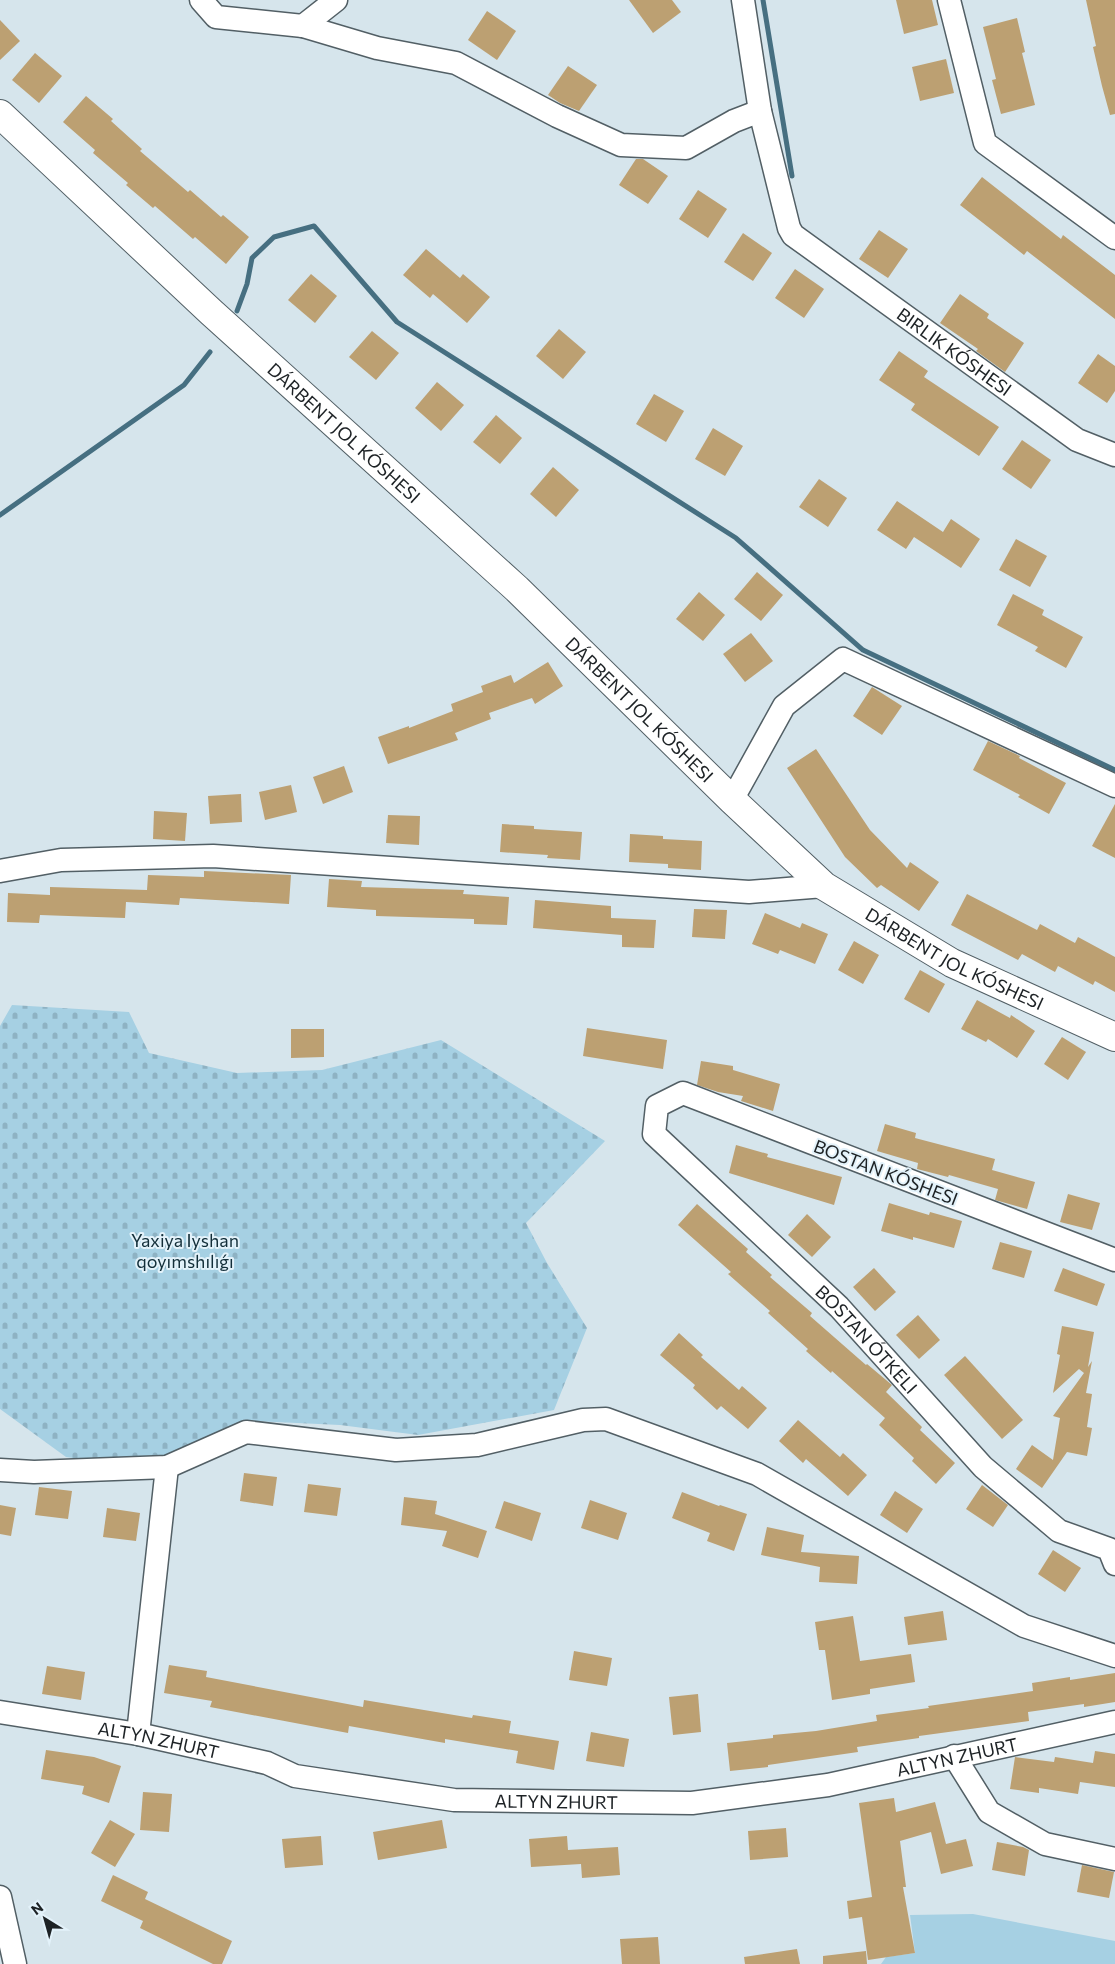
<svg xmlns="http://www.w3.org/2000/svg" width="1115" height="1964" viewBox="0 0 1115 1964" font-family="Commissioner,sans-serif">
	<defs>
		<pattern id="cemetery-stones" width="16" height="16" patternUnits="userSpaceOnUse" patternTransform="scale(1.25)"><rect width="16" height="16" fill="#a6d0e3"/><path d="M2 7V4a2 2 0 0 1 4 0v3zM10 15v-3a2 2 0 0 1 4 0v3z" fill="#8eb2c3"/></pattern>
	</defs>
	<rect width="100%" height="100%" fill="#d6e5ec"/>
	<!-- green -->
	<path fill="#a6d0e3" d="M973,1914L1115,1941V1964H881L886,1957L915,1953L910,1915Z"/>
	<!-- cemetery -->
	<path fill="url(#cemetery-stones)" d="M12,1005L129,1012L149,1053L237,1073L322,1070L441,1040L605,1141L526,1223L547,1263L587,1328L554,1410L418,1435L340,1425L254,1421L136,1467L66,1457L0,1409V1026Z"/>
	<g fill="none" stroke-linecap="round" stroke-linejoin="round">
		<!-- stream -->
		<g stroke="#466f81" stroke-width="5">
			<path d="M763,0L792,176"/>
			<path d="M237,311L247,284L252,258L274,237L314,226L397,322L736,538L863,650L1115,770"/>
			<path d="M0,515L184,385L210,352"/>
		</g>
	</g>
	<!-- building -->
	<g fill="#bca072">
		<path d="M629,0H672L681,12L653,33Z"/>
		<path d="M896,0H932L938,25L904,34Z"/>
		<path d="M1086,0H1115V114L1110,115L1102,86L1093,47L1096,46Z"/>
		<path d="M487,11L516,31L497,60L468,40Z"/>
		<path d="M1017,18L1025,52L1022,53L1035,105L1001,114L992,80L996,79L983,27Z"/>
		<path d="M0,20L20,41L0,60Z"/>
		<path d="M35,53L62,76L39,103L12,80Z"/>
		<path d="M946,59L954,93L920,101L912,67Z"/>
		<path d="M568,66L597,85L579,111L560,103L548,95Z"/>
		<path d="M86,96L113,119L111,121L142,149L140,151L188,192L190,190L221,217L223,215L249,237L226,264L195,237L193,239L155,206L153,208L126,185L128,183L93,153L95,150L63,122Z"/>
		<path d="M636,159H643L668,176L648,204L619,185Z"/>
		<path d="M982,177L1061,239L1063,235L1115,275V319L1027,251L1024,255L960,205Z"/>
		<path d="M698,190L727,209L708,238L679,219Z"/>
		<path d="M879,230L908,249L888,278L859,259Z"/>
		<path d="M743,233L772,253L753,281L724,262Z"/>
		<path d="M426,249L460,278L463,274L490,297L467,323L433,294L430,298L403,275Z"/>
		<path d="M795,269L824,289L804,318L775,298Z"/>
		<path d="M311,274L337,296L315,323L288,300Z"/>
		<path d="M960,294L989,314L987,318L1024,343L1005,372L976,351L978,349L940,323Z"/>
		<path d="M559,329L586,352L563,379L536,356Z"/>
		<path d="M372,331L399,353L376,380L349,357Z"/>
		<path d="M899,351L928,371L924,377L999,427L979,456L911,410L915,404L879,380Z"/>
		<path d="M1098,354L1115,366V391L1107,403L1078,383Z"/>
		<path d="M437,382L464,405L441,431L415,408Z"/>
		<path d="M654,394L684,411L666,442L636,424Z"/>
		<path d="M496,415L522,438L500,464L473,442Z"/>
		<path d="M713,428L743,446L725,476L695,459Z"/>
		<path d="M1022,440L1051,460L1031,489L1002,469Z"/>
		<path d="M553,467L579,490L556,517L530,494Z"/>
		<path d="M819,479L847,498L828,527L799,507Z"/>
		<path d="M897,501L943,532L951,519L980,539L961,568L914,537L906,549L877,530Z"/>
		<path d="M1016,539L1047,556L1030,587L999,570Z"/>
		<path d="M757,572L783,595L761,621L734,599Z"/>
		<path d="M699,592L725,615L703,641L676,619Z"/>
		<path d="M1013,594L1044,610L1042,615L1083,637L1066,668L1035,651L1038,647L997,625Z"/>
		<path d="M751,633L773,661L745,682L723,654Z"/>
		<path d="M548,662L563,686L535,704L532,698L489,713L491,719L455,733L458,740L388,764L378,737L409,726V728L453,711L451,704L483,692L481,686L511,675L514,683Z"/>
		<path d="M872,687L902,706L882,735L853,716Z"/>
		<path d="M988,741L1020,756L1019,758L1066,783L1049,814L1018,797L1020,795L973,770Z"/>
		<path d="M816,749L870,830L907,868L910,862L939,882L919,911L881,885L877,888L845,857L787,768Z"/>
		<path d="M344,766L353,792L323,804L313,777Z"/>
		<path d="M291,785L297,812L265,820L259,792Z"/>
		<path d="M241,794L242,822L210,824L208,796Z"/>
		<path d="M1115,804V858L1092,846Z"/>
		<path d="M154,811L187,813L185,841L153,839Z"/>
		<path d="M388,815L420,816L419,845L386,843Z"/>
		<path d="M502,824L534,826V829L582,832L580,860L547,858L548,855L500,852Z"/>
		<path d="M630,834L663,836V839L702,841L701,870L668,868V864L629,862Z"/>
		<path d="M204,871L291,875L289,904L180,898L179,905L126,902L125,918L40,915L39,923L7,922L8,893L50,895V887L147,890L148,875L204,877Z"/>
		<path d="M329,879L362,881L361,887L464,890L463,894L509,897L507,925L474,924V919L376,916V910L327,907Z"/>
		<path d="M967,894L1037,930L1040,924L1075,943L1078,937L1115,957V992L1095,981L1093,985L1058,966L1055,972L1022,954L1018,960L951,925Z"/>
		<path d="M535,900L611,906V918L656,920L654,948L622,947V935L533,928Z"/>
		<path d="M694,909L727,910L725,939L692,937Z"/>
		<path d="M765,913L800,928L802,923L828,934L815,964L780,950L778,954L752,944Z"/>
		<path d="M854,941L879,955L863,984L838,970Z"/>
		<path d="M920,970L945,984L929,1013L904,999Z"/>
		<path d="M977,1000L1010,1018L1011,1015L1035,1031L1017,1058L988,1039L986,1042L961,1029Z"/>
		<path d="M587,1028L667,1040L663,1069L583,1056Z"/>
		<path d="M291,1029H324V1057L291,1058Z"/>
		<path d="M1062,1037L1086,1052L1068,1080L1044,1064Z"/>
		<path d="M701,1061L733,1066V1070L780,1084L773,1111L741,1101L743,1096L718,1092L697,1085Z"/>
		<path d="M885,1124L916,1133L915,1138L995,1159L992,1170L1035,1182L1027,1209L995,1200L998,1189L949,1175L948,1177L917,1169L918,1163L877,1151Z"/>
		<path d="M736,1145L768,1154L767,1157L842,1177L834,1205L729,1173Z"/>
		<path d="M1068,1194L1100,1203L1092,1230L1060,1222Z"/>
		<path d="M889,1203L929,1215L930,1212L962,1221L954,1248L913,1237V1240L881,1231Z"/>
		<path d="M697,1204L748,1249L746,1252L772,1275L770,1277L812,1313L810,1316L866,1365L867,1364L892,1385L886,1392L922,1427L920,1430L955,1463L936,1484L912,1461L914,1458L879,1425L885,1418L832,1371L831,1373L806,1351L808,1349L768,1313L770,1311L728,1274L731,1272L678,1225Z"/>
		<path d="M807,1214L831,1237L812,1257L788,1235Z"/>
		<path d="M1000,1242L1032,1251L1024,1278L992,1269Z"/>
		<path d="M874,1268L896,1292L875,1311L853,1287Z"/>
		<path d="M1063,1268L1105,1284L1097,1306L1054,1291Z"/>
		<path d="M918,1315L940,1340L919,1359L896,1335Z"/>
		<path d="M1062,1326L1094,1332L1088,1367L1092,1361L1086,1393L1092,1394L1087,1427L1092,1428L1087,1456L1067,1452L1042,1488L1016,1469L1032,1445L1053,1460L1060,1418L1053,1416L1084,1373L1079,1369L1053,1393L1060,1355L1057,1354Z"/>
		<path d="M679,1333L703,1355L701,1357L739,1390L742,1386L767,1408L748,1429L721,1406L717,1410L693,1388L695,1385L660,1355Z"/>
		<path d="M965,1356L1023,1420L1002,1439L944,1375Z"/>
		<path d="M798,1420L840,1457L843,1453L867,1475L848,1496L806,1459L803,1463L779,1441Z"/>
		<path d="M244,1473L277,1477L273,1506L240,1501Z"/>
		<path d="M308,1484L341,1488L337,1516L304,1512Z"/>
		<path d="M982,1485L1008,1505L993,1527L966,1509Z"/>
		<path d="M39,1487L72,1491L68,1519L35,1515Z"/>
		<path d="M895,1491L923,1509L907,1533L880,1515Z"/>
		<path d="M682,1492L719,1506L720,1505L747,1514L734,1551L707,1541L710,1533L672,1518Z"/>
		<path d="M404,1497L437,1501L435,1514L487,1531L478,1558L442,1546L447,1531L401,1525Z"/>
		<path d="M590,1500L627,1513L618,1540L581,1528Z"/>
		<path d="M504,1501L541,1513L532,1541L495,1528Z"/>
		<path d="M0,1505L16,1508L11,1536L0,1534Z"/>
		<path d="M107,1508L140,1513L136,1541L103,1537Z"/>
		<path d="M767,1527L804,1535L801,1552L859,1556L857,1584L819,1582L820,1567L761,1555Z"/>
		<path d="M1053,1550L1081,1568L1065,1592L1038,1574Z"/>
		<path d="M943,1611L947,1640L908,1645L904,1617Z"/>
		<path d="M853,1616L860,1661L911,1654L915,1682L870,1689V1694L832,1700L825,1650H819L815,1622Z"/>
		<path d="M574,1651L612,1658L607,1686L569,1680Z"/>
		<path d="M169,1665L207,1671L206,1677L363,1707L364,1700L472,1718L473,1715L511,1721L509,1733L559,1741L554,1770L516,1763L518,1751L445,1739V1743L349,1726L348,1733L210,1707L212,1701L164,1693Z"/>
		<path d="M47,1666L85,1672L81,1700L42,1694Z"/>
		<path d="M1115,1673V1702L1084,1707V1704L1028,1712L1029,1721L919,1736V1738L857,1747L858,1752L768,1765V1767L730,1771L727,1743L773,1738V1735L816,1731L877,1721L876,1715L929,1708L928,1706L1033,1691L1032,1683L1070,1677V1680Z"/>
		<path d="M698,1694L701,1732L673,1735L669,1697Z"/>
		<path d="M591,1732L629,1739L624,1767L586,1761Z"/>
		<path d="M46,1750L94,1757L121,1766L109,1803L82,1794L84,1786L41,1779Z"/>
		<path d="M1095,1751L1115,1754V1787L1080,1782L1078,1794L1039,1788V1793L1010,1789L1015,1757L1054,1762L1055,1757L1093,1763Z"/>
		<path d="M143,1792L172,1794L169,1832L140,1830Z"/>
		<path d="M894,1798L896,1812L935,1802L946,1844L966,1839L973,1866L941,1874L931,1832L900,1841L906,1887H903L915,1953L868,1960L862,1917L849,1919L847,1901L872,1897L859,1803Z"/>
		<path d="M110,1820L135,1834L115,1867L91,1853Z"/>
		<path d="M442,1820L447,1848L378,1860L373,1832Z"/>
		<path d="M786,1828L788,1857L750,1860L748,1831Z"/>
		<path d="M321,1836L323,1865L285,1868L282,1839Z"/>
		<path d="M567,1836L568,1850L618,1847L620,1875L582,1878L581,1864L531,1867L529,1839Z"/>
		<path d="M997,1842L1023,1847L1029,1850L1025,1876L992,1870Z"/>
		<path d="M1082,1865L1114,1872L1109,1898L1077,1892Z"/>
		<path d="M113,1875L148,1892L145,1899L232,1941L222,1964H213L140,1928L143,1921L101,1901Z"/>
		<path d="M658,1937L660,1964H622L620,1939Z"/>
		<path d="M797,1949L800,1964H745L744,1957Z"/>
		<path d="M866,1951L867,1964H823V1956Z"/>
	</g>
	<g fill="none" stroke-linecap="round" stroke-linejoin="round">
		<defs>
			<g id="minor">
				<path d="M201,0L216,17L303,26L377,48L456,63L557,116L621,145L686,148L734,121L760,111"/>
				<path id="s1" d="M743,0L760,111L789,228L793,235L1077,440L1115,455"/>
				<path d="M949,0L985,143L1115,238"/>
				<path d="M303,26L336,0"/>
				<path d="M732,800L784,706L843,659L1115,786"/>
				<path d="M0,871L61,860L213,856L749,892L824,886"/>
				<path id="s2" d="M1115,1260L683,1093L657,1106L654,1134L839,1307L983,1467L1059,1531L1109,1549L1115,1564"/>
				<path d="M0,1470L34,1472L167,1467L246,1432L396,1450L477,1445L583,1420L606,1419L757,1474L1024,1626L1115,1656"/>
				<path id="s3" d="M0,1712L138,1734L267,1763L295,1776L454,1800L692,1803L828,1785L1115,1722"/>
				<path d="M138,1734L167,1467"/>
				<path d="M954,1756L989,1812L1045,1844L1115,1859"/>
				<path d="M0,1897L15,1964"/>
			</g>
			<g id="major">
				<path id="s4" d="M0,114L211,312L517,589L732,800L824,886L952,963L1115,1037"/>
			</g>
		</defs>
		<!-- minor casing -->
		<use href="#minor" stroke="#525f65" stroke-width="25"/>
		<!-- major casing -->
		<use href="#major" stroke="#525f65" stroke-width="30"/>
		<!-- minor -->
		<use href="#minor" stroke="#fff" stroke-width="22"/>
		<!-- major -->
		<use href="#major" stroke="#fff" stroke-width="28"/>
	</g>
	<g text-anchor="middle" dominant-baseline="central" stroke-width="4" stroke-linejoin="round" paint-order="stroke">
		<!-- street labels -->
		<g font-size="18" fill="#1d2225" stroke="#e3f2fa">
			<text stroke="none"><textPath href="#s1" startOffset="440">BIRLIK KÓSHESI</textPath></text>
			<text stroke="none"><textPath href="#s4" startOffset="469">DÁRBENT JOL KÓSHESI</textPath></text>
			<text stroke="none"><textPath href="#s4" startOffset="874">DÁRBENT JOL KÓSHESI</textPath></text>
			<text stroke="none"><textPath href="#s4" startOffset="1279">DÁRBENT JOL KÓSHESI</textPath></text>
			<text transform="translate(886 1172) rotate(21)">BOSTAN KÓSHESI</text>
			<text stroke="none"><textPath href="#s2" startOffset="816">BOSTAN ÓTKELI</textPath></text>
			<text stroke="none"><textPath href="#s3" startOffset="161">ALTYN ZHURT</textPath></text>
			<text stroke="none"><textPath href="#s3" startOffset="971">ALTYN ZHURT</textPath></text>
			<text stroke="none"><textPath href="#s3" startOffset="566">ALTYN ZHURT</textPath></text>
		</g>
		<!-- park labels -->
		<g font-size="18" fill="#122e39" stroke="#e3f2fa">
			<text x="185" y="1240">Yaxiya Iyshan<tspan x="185" dy="21">qoyımshılıǵı</tspan></text>
		</g>
	</g>
	<!-- north arrow -->
	<g transform="translate(45 1919) rotate(323)" stroke="#e3f2fa" stroke-width="4" paint-order="stroke">
	<path d="M0-4L9 19L0 12L-9 19Z" fill="#1d2225"/>
	<text y="-8" font-size="14" font-weight="bold" text-anchor="middle" fill="#1d2225">N</text>
	</g>
</svg>
